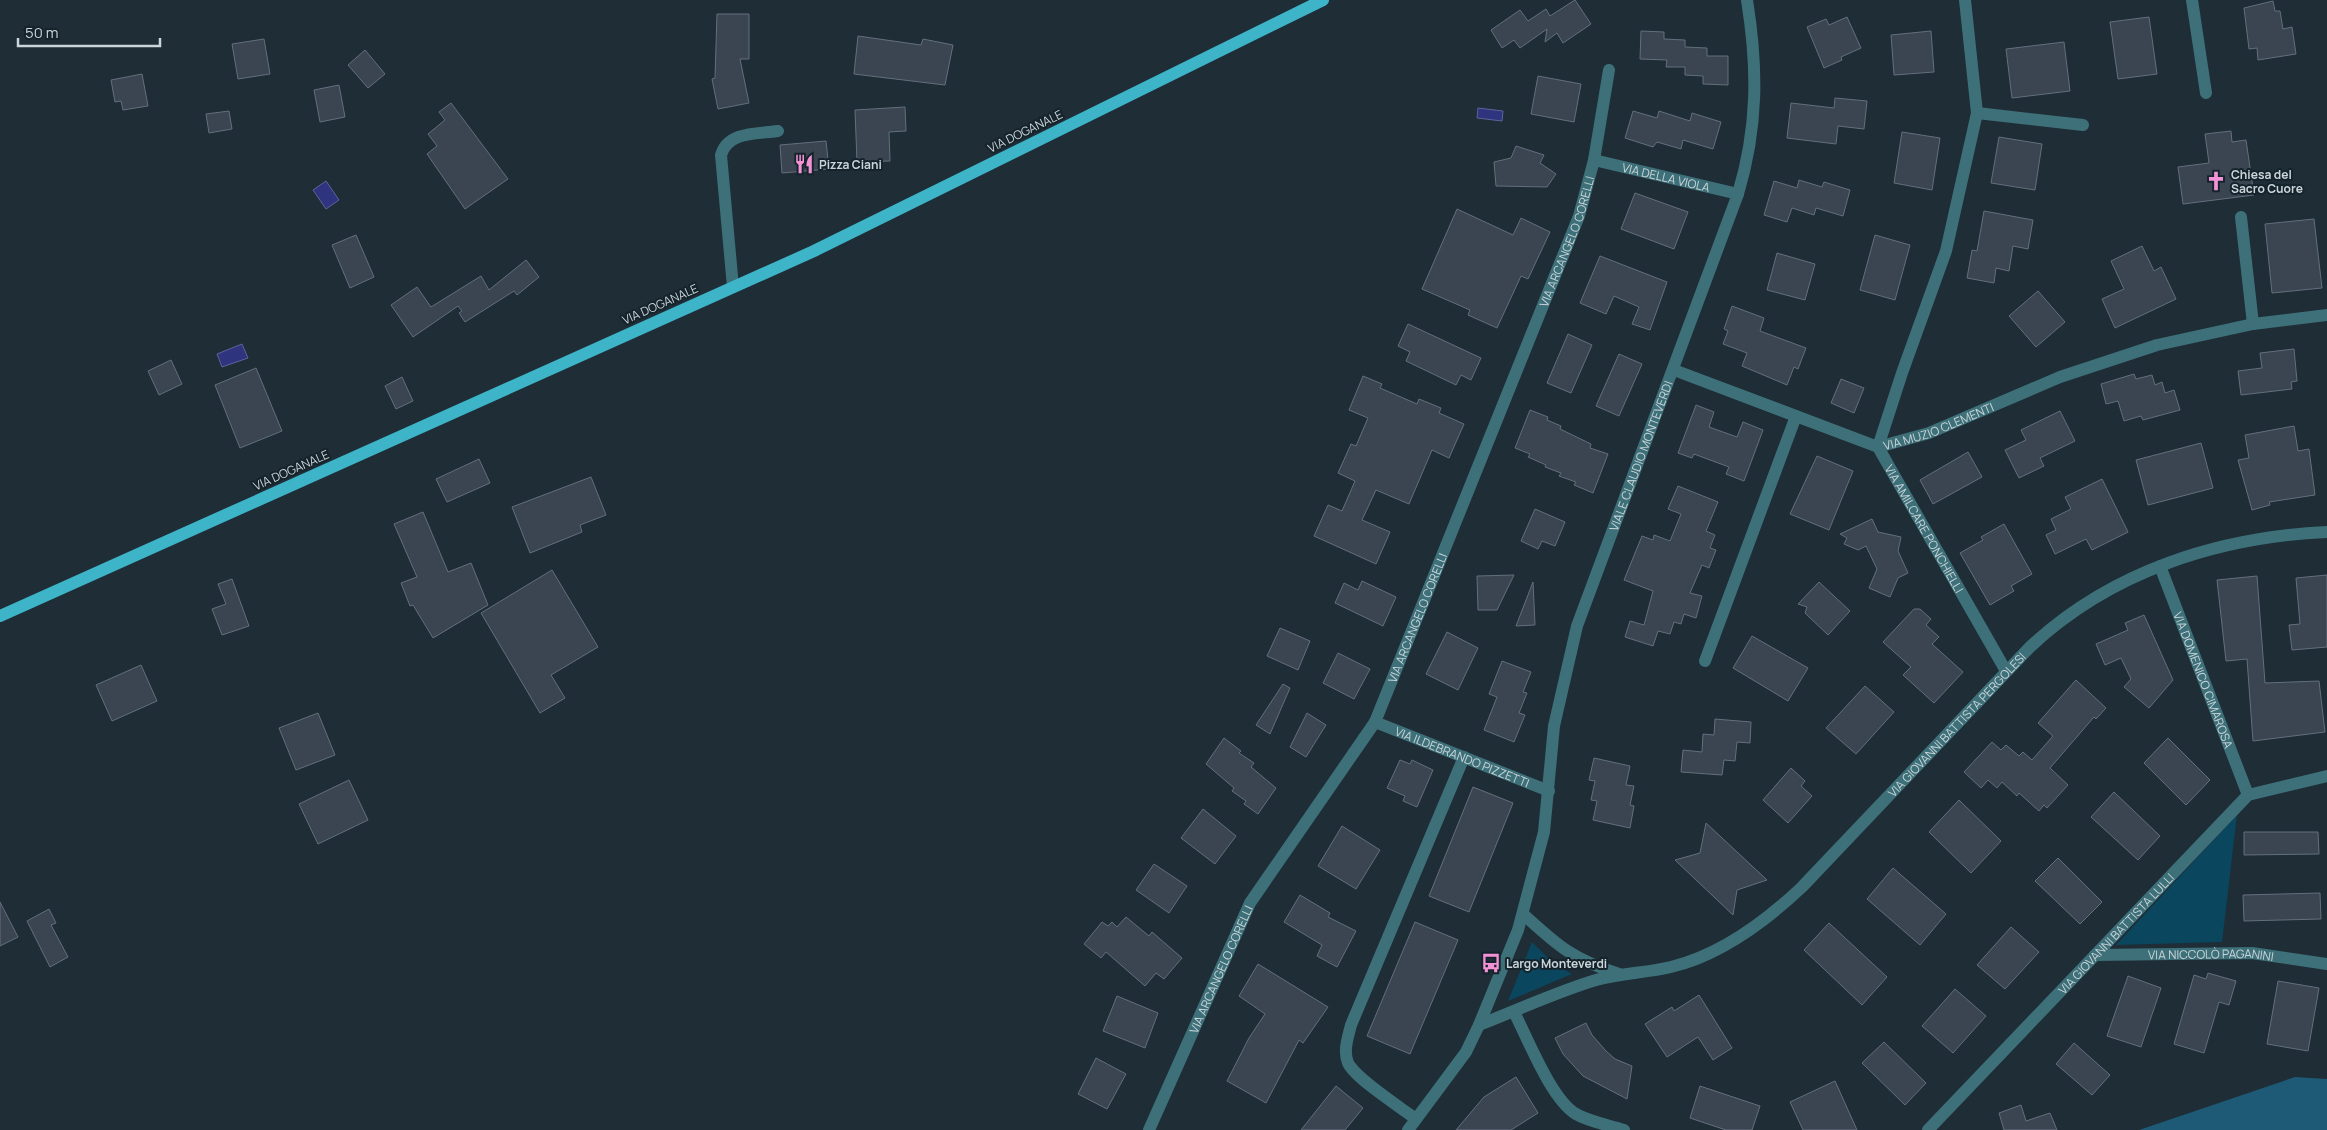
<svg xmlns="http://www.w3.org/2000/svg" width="2327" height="1130" viewBox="0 0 2327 1130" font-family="Manrope,sans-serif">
	<rect width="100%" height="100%" fill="#1e2d36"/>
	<!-- green -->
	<g fill="#0b465f">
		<path d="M2237,815L2222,942L2116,945Z"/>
		<path d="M1532,942L1553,963L1572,974L1508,1001Z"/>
	</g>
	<!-- forest -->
	<path fill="#1e5a75" d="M2295,1077L2327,1079V1130H2139Z"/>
	<!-- water -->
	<g fill="#2f347f" stroke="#5e649a">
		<path d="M1478,108L1503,111L1502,121L1477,118Z"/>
		<path d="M326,181L339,200L326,209L313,190Z"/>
		<path d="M242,344L248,358L222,367L217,354Z"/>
	</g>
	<!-- building -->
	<g fill="#3b4552" stroke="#646f7d">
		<path d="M1575,0L1591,24L1563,43L1557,33L1545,42L1547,29L1520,48L1514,40L1502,48L1491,30L1520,10L1528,21L1546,9L1550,16Z"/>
		<path d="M2273,1L2275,11H2280L2283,29L2292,27L2296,54L2258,60L2257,48L2249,49L2244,8Z"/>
		<path d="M717,14H749V59H740L749,103L718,109L712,79L715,78Z"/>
		<path d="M1847,17L1861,48L1841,57L1842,60L1824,68L1807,27L1826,19L1829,25Z"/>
		<path d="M2149,17L2157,74L2118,79L2110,22Z"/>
		<path d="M1641,31L1664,32V39L1685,40V47L1707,48V56H1728V85L1703,84V76L1685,75V67H1666L1667,60L1640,59Z"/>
		<path d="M1931,31L1934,72L1894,75L1891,35Z"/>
		<path d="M858,36L921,45L923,39L953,45L945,85L854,74Z"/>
		<path d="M264,39L270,74L238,79L232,44Z"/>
		<path d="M2064,42L2070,91L2012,98L2006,49Z"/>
		<path d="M365,50L385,74L368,88L348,65Z"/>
		<path d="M142,74L148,106L123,110L121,101L115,102L111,80Z"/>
		<path d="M1538,76L1581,84L1574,122L1531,114Z"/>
		<path d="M339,85L345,117L320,122L314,90Z"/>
		<path d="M1835,98L1867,101L1864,129L1838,126L1836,144L1787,138L1791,103L1834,108Z"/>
		<path d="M451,103L508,179L465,209L427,154L437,146L428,134L445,120L439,112Z"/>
		<path d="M905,107L906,131L889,132L890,161L857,162L855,110Z"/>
		<path d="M229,111L232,129L209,133L206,114Z"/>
		<path d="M1633,111L1657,118L1659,111L1690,121L1692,113L1721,122L1713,149L1683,140L1681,149L1657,142L1653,147L1625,138Z"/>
		<path d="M2231,131L2232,142L2246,140L2254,195L2183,204L2178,167L2209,163L2205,134Z"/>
		<path d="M1902,132L1940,138L1932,190L1894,183Z"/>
		<path d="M1999,137L2042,144L2035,190L1991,183Z"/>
		<path d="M826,141L829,169L782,173L780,145Z"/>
		<path d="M1516,146L1544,155L1540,163L1556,174L1547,187L1496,186L1494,162L1511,158Z"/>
		<path d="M1799,180L1822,187L1824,182L1850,190L1843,216L1816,208L1814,215L1792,208L1787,222L1764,215L1774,181L1797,188Z"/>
		<path d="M1635,193L1688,212L1674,249L1621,229Z"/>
		<path d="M1457,209L1513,235L1521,218L1550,232L1528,279L1521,276L1497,328L1468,315L1470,310L1422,289Z"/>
		<path d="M1984,211L2033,220L2028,249L2013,246L2009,271L1996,268L1994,283L1967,278L1972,250L1977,251Z"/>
		<path d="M2314,219L2322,288L2272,293L2265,224Z"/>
		<path d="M356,235L374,277L350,288L332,245Z"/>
		<path d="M1875,235L1910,245L1895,300L1860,290Z"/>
		<path d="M2142,246L2154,271L2161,267L2176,299L2115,328L2102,299L2124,289L2111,261Z"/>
		<path d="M1777,253L1815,264L1805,300L1767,290Z"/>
		<path d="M1600,256L1667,282L1650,330L1632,324L1639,307L1614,296L1606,314L1580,303Z"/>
		<path d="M526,260L539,277L517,295L514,291L465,322L459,313L462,311L458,306L413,337L391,305L417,287L431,307L481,276L489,290Z"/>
		<path d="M2038,291L2065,322L2036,347L2009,316Z"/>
		<path d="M1732,306L1764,318L1760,331L1806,348L1798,369L1794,367L1787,385L1742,366L1747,353L1723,344L1728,331L1724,329Z"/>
		<path d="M1408,324L1481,358L1471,380L1461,375L1456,385L1406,361L1410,352L1398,346Z"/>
		<path d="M1568,334L1592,345L1571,393L1547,383Z"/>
		<path d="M2294,349L2297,381L2291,382L2292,389L2241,395L2238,371L2262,368L2260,353Z"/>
		<path d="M1619,354L1642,364L1619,416L1596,406Z"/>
		<path d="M171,360L182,384L159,395L148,371Z"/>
		<path d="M256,368L282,431L240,448L215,385Z"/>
		<path d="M2134,374L2136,379L2152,375L2155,385L2162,382L2165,393L2174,390L2180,410L2143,420L2141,416L2124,421L2118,401L2106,404L2101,384Z"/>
		<path d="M1363,376L1382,384L1380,388L1417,404L1419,399L1441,408L1439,413L1464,424L1449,458L1432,450L1409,504L1376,490L1362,520L1390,532L1376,564L1314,536L1328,505L1342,511L1355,481L1338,473L1351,444L1356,446L1368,418L1349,410Z"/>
		<path d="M402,377L413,401L396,409L385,386Z"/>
		<path d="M1841,379L1864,388L1854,413L1831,403Z"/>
		<path d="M1696,405L1714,412L1709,427L1737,437L1743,422L1763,430L1744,481L1726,474L1729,467L1694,454L1692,458L1678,453Z"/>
		<path d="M1530,410L1548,417L1547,420L1561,426L1560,429L1591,444L1590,448L1608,454L1593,493L1574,485L1576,482L1559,476L1561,473L1545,467L1546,465L1528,457L1530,454L1515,448Z"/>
		<path d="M2060,411L2075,441L2040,458L2044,466L2019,478L2005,450L2026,440L2021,430Z"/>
		<path d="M2294,426L2298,451L2309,449L2315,495L2269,502L2270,505L2252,510L2238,460L2249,458L2245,435Z"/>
		<path d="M2201,443L2213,488L2148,505L2136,460Z"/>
		<path d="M1968,452L1982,477L1933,504L1920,480Z"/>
		<path d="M1817,456L1853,471L1829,530L1790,514Z"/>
		<path d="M479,459L490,483L447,502L436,479Z"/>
		<path d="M591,477L606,515L580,525L582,532L530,553L512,507Z"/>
		<path d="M2102,479L2128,532L2092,550L2086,539L2055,554L2046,535L2056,530L2051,519L2071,509L2065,497Z"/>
		<path d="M1678,486L1718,502L1706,531L1715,535L1710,548L1716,550L1709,568L1702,565L1690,593L1702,596L1696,618L1684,614L1681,624L1674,622L1670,634L1658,631L1653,646L1625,637L1630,621L1644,625L1653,591L1624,580L1642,536L1653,540L1654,535L1670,541L1681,514L1668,509Z"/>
		<path d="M1535,509L1565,522L1555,546L1542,541L1538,549L1521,541Z"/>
		<path d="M423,512L448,572L471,563L488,605L433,638L413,605L410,606L401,583L417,577L394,524Z"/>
		<path d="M1872,519L1878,532L1901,537L1898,551L1908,573L1898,578L1890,597L1869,588L1877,569L1866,546L1858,550L1844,544L1847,538L1840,534Z"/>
		<path d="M2004,524L2032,574L2011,586L2014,591L1990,605L1960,553L1983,540L1981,537Z"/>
		<path d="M552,570L598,647L551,675L565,698L540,713L481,613Z"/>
		<path d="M1514,575L1497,610H1478L1477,576Z"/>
		<path d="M2327,575V647L2292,650L2289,625L2300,624L2296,578Z"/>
		<path d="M2257,576L2265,683L2319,681L2325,732L2253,741L2247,659L2226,661L2217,580Z"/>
		<path d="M232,579L249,626L222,635L212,609L226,604L218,584Z"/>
		<path d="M1362,581L1396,597L1383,626L1335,603L1344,583L1358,590Z"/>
		<path d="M1533,582L1535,625L1516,626Z"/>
		<path d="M1819,582L1850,611L1828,635L1805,613L1807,607L1798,604Z"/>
		<path d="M1914,609H1920L1931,619L1926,625L1939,637L1932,644L1963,672L1934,703L1903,675L1911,667L1883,642Z"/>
		<path d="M2144,615L2173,680L2149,708L2124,687L2131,679L2121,658L2105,665L2096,644L2128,630L2125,623Z"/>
		<path d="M1280,628L1310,641L1298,670L1267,656Z"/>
		<path d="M1447,632L1478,648L1458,690L1426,674Z"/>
		<path d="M1752,636L1808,668L1788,701L1733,668Z"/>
		<path d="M1338,653L1370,669L1354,699L1323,683Z"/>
		<path d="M1502,661L1531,672L1523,692L1527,693L1519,713L1525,715L1514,742L1484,730L1497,697L1489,694Z"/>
		<path d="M141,665L157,701L112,721L96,685Z"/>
		<path d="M2076,680L2106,708L2096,719L2094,717L2050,768L2068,785L2047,808L2044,805L2039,811L2019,793L2017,796L2002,782L1997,788L1988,780L1981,788L1964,772L1992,742L2001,750L2006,745L2019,756L2023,752L2032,760L2053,736L2038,723Z"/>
		<path d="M1283,684L1290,688L1270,734L1256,725Z"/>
		<path d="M1865,686L1894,712L1856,754L1826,728Z"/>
		<path d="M318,713L335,755L296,770L279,728Z"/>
		<path d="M1307,713L1326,725L1306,757L1290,747Z"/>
		<path d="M1715,719L1751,722L1750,743L1737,742L1735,761L1724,760L1722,775L1681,772L1683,750L1702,752L1703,734L1714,735Z"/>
		<path d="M1224,738L1241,751L1239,753L1254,763L1251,767L1276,788L1258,814L1244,804L1246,801L1232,791L1234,788L1206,764Z"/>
		<path d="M2168,738L2210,780L2186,805L2144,763Z"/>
		<path d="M1594,758L1630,766L1626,785L1634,786L1630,805L1634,806L1630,828L1593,820L1597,801L1591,800L1595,781L1589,780Z"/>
		<path d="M1400,760L1410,764L1412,760L1433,770L1417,807L1403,801L1405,796L1387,788Z"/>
		<path d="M1791,768L1805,781L1801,786L1812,796L1788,823L1763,800Z"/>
		<path d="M349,780L368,820L318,844L299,804Z"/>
		<path d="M1473,787L1513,803L1469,912L1429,896Z"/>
		<path d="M2114,792L2160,836L2138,860L2091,817Z"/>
		<path d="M1959,800L2001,841L1971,873L1929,832Z"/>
		<path d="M1203,809L1236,836L1215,864L1181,838Z"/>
		<path d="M1706,823L1767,880L1737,890L1733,915L1675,860L1700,853Z"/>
		<path d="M1342,826L1380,850L1356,889L1318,866Z"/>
		<path d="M2244,832H2318L2319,854L2244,855Z"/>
		<path d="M2058,858L2102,902L2080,924L2035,881Z"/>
		<path d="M1154,864L1187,886L1169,913L1136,890Z"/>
		<path d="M1893,868L1946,914L1920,945L1867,899Z"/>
		<path d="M2320,893L2321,919L2244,921L2243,895Z"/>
		<path d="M1300,895L1330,913L1328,917L1356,931L1337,967L1317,956L1322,945L1284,922Z"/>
		<path d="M0,902L18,937L0,946Z"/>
		<path d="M49,909L56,923L51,925L68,957L50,967L27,921Z"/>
		<path d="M1126,917L1149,936L1152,932L1182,958L1164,979L1156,973L1145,986L1106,952L1101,958L1084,944L1102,922L1108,926L1112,922L1117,927Z"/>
		<path d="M1415,922L1458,940L1410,1054L1367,1036Z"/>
		<path d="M1829,923L1887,977L1862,1005L1804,950Z"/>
		<path d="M2011,927L2039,952L2005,989L1977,965Z"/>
		<path d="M1258,964L1328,1007L1303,1043L1299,1040L1266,1103L1227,1081L1249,1038L1265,1014L1239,996Z"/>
		<path d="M2208,973L2236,981L2229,1005L2219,1002L2204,1053L2174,1044L2194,975L2206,979Z"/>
		<path d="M2128,976L2161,988L2141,1047L2107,1036Z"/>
		<path d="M2278,981L2319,988L2308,1051L2267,1044Z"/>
		<path d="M1955,989L1986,1016L1953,1053L1922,1026Z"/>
		<path d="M1699,995L1732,1048L1713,1060L1698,1037L1667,1057L1645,1024L1672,1007L1674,1011Z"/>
		<path d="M1117,996L1158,1013L1145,1048L1103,1031Z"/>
		<path d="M1586,1023L1592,1035L1606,1051L1615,1059L1632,1066L1627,1099L1583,1076L1563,1054L1555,1038Z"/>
		<path d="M1884,1042L1926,1083L1905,1105L1862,1063Z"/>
		<path d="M2074,1043L2110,1075L2092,1095L2056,1064Z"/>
		<path d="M1096,1058L1126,1074L1107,1109L1078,1094Z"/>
		<path d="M1516,1077L1538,1113L1511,1130H1456L1484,1097Z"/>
		<path d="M1835,1081L1857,1130H1803L1790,1102Z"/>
		<path d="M1336,1086L1363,1108L1345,1130H1301Z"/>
		<path d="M1700,1086L1760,1106L1752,1130H1726L1690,1118Z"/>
		<path d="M2021,1105L2026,1121L2050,1113L2057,1130H2004L1999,1113Z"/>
	</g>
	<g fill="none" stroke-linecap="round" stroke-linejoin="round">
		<!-- minor -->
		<g stroke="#3d7079" stroke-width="12">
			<path d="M2192,0L2206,93"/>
			<path d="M1977,113L2083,125"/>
			<path id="s1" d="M1594,160L1738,194"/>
			<path d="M2241,217L2253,324"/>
			<path d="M733,287L721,155C728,131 758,134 778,131"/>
			<path id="s2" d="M1674,370L1878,447L2006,671"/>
			<path id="s3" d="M1878,447L1929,433L2060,377L2157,345L2253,324L2327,315"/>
			<path d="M1878,447L1902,373L1946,251L1977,113L1965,0"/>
			<path id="s4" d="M2160,566L2248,795"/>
			<path d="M1705,661L1796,416"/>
			<path id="s5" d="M1375,722L1549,791"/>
			<path d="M1523,914C1558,946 1572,959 1619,974"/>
			<path id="s6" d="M2095,955L2252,953L2327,964"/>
			<path d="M1514,1012C1528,1039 1551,1099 1576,1114C1590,1122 1609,1125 1624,1130"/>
			<path id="s7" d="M1479,1025C1518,1010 1556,992 1596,980C1621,973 1646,973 1671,967C1721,955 1765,922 1802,887L2030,647C2111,571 2219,537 2327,532"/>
			<path d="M1416,1119C1400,1107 1356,1079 1348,1063C1343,1051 1348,1037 1351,1025L1464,757"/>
			<path id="s8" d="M1149,1130L1250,903L1375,722L1579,216L1594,160L1609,70"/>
			<path id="s9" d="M1408,1130L1466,1052L1479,1025L1518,930L1544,832L1554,726L1577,626L1738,194C1758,127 1758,69 1747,0"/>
			<path id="s10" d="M1928,1130L2248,795L2327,776"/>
		</g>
		<!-- major -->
		<path stroke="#3db4c8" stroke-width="12" d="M0,616L814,251L1323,0"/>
	</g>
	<!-- icons -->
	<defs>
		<symbol id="restaurant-bare" viewBox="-9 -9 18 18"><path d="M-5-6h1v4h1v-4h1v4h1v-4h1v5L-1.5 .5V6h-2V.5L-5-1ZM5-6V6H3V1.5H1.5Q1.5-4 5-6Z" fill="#f491d4" stroke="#15242c" stroke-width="2.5" paint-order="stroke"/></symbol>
		<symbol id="church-bare" viewBox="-9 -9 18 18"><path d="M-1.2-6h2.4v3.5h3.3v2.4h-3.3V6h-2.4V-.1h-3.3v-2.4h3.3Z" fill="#f491d4" stroke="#15242c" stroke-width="2.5" paint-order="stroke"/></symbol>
		<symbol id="bus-bare" viewBox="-9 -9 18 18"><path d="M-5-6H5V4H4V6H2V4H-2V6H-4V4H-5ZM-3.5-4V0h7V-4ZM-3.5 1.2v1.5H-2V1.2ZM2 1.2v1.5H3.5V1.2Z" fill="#f491d4" stroke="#15242c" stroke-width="2.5" paint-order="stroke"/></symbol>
	</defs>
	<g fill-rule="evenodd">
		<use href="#restaurant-bare" x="790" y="150" width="28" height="28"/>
		<use href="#church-bare" x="2202" y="167" width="28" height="28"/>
		<use href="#bus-bare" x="1477" y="949" width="28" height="28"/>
	</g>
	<g text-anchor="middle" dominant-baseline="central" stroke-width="4" stroke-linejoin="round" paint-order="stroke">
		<!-- street labels -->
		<g font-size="12" fill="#cad4d9" stroke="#15242c">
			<text transform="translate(1025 131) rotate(-26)">VIA DOGANALE</text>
			<text stroke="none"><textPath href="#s1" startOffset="74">VIA DELLA VIOLA</textPath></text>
			<text stroke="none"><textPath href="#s8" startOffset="986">VIA ARCANGELO CORELLI</textPath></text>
			<text transform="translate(660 304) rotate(-24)">VIA DOGANALE</text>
			<text stroke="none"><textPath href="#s3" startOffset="64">VIA MUZIO CLEMENTI</textPath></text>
			<text stroke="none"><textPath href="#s9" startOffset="722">VIALE CLAUDIO MONTEVERDI</textPath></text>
			<text transform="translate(291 470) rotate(-24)">VIA DOGANALE</text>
			<text stroke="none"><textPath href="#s2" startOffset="312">VIA AMILCARE PONCHIELLI</textPath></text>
			<text stroke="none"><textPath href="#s8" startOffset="581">VIA ARCANGELO CORELLI</textPath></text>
			<text stroke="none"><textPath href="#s4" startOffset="122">VIA DOMENICO CIMAROSA</textPath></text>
			<text stroke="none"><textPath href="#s7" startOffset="581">VIA GIOVANNI BATTISTA PERGOLESI</textPath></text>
			<text stroke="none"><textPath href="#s5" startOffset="94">VIA ILDEBRANDO PIZZETTI</textPath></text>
			<text stroke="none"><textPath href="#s10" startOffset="272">VIA GIOVANNI BATTISTA LULLI</textPath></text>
			<text stroke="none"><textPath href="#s6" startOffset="116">VIA NICCOLÒ PAGANINI</textPath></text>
			<text stroke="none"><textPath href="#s8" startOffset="176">VIA ARCANGELO CORELLI</textPath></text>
		</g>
		<!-- poi labels -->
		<g font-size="12" font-weight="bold" fill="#cad4d9" stroke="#15242c" text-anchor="start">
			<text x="819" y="164">Pizza Ciani</text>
			<text x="2231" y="174">Chiesa del<tspan x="2231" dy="14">Sacro Cuore</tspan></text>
			<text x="1506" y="963">Largo Monteverdi</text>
		</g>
	</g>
	<!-- scale -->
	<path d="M18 38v8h142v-8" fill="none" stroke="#cad4d9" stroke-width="2.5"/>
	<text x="25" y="38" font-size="15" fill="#cad4d9" stroke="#15242c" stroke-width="4" paint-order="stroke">50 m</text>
</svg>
